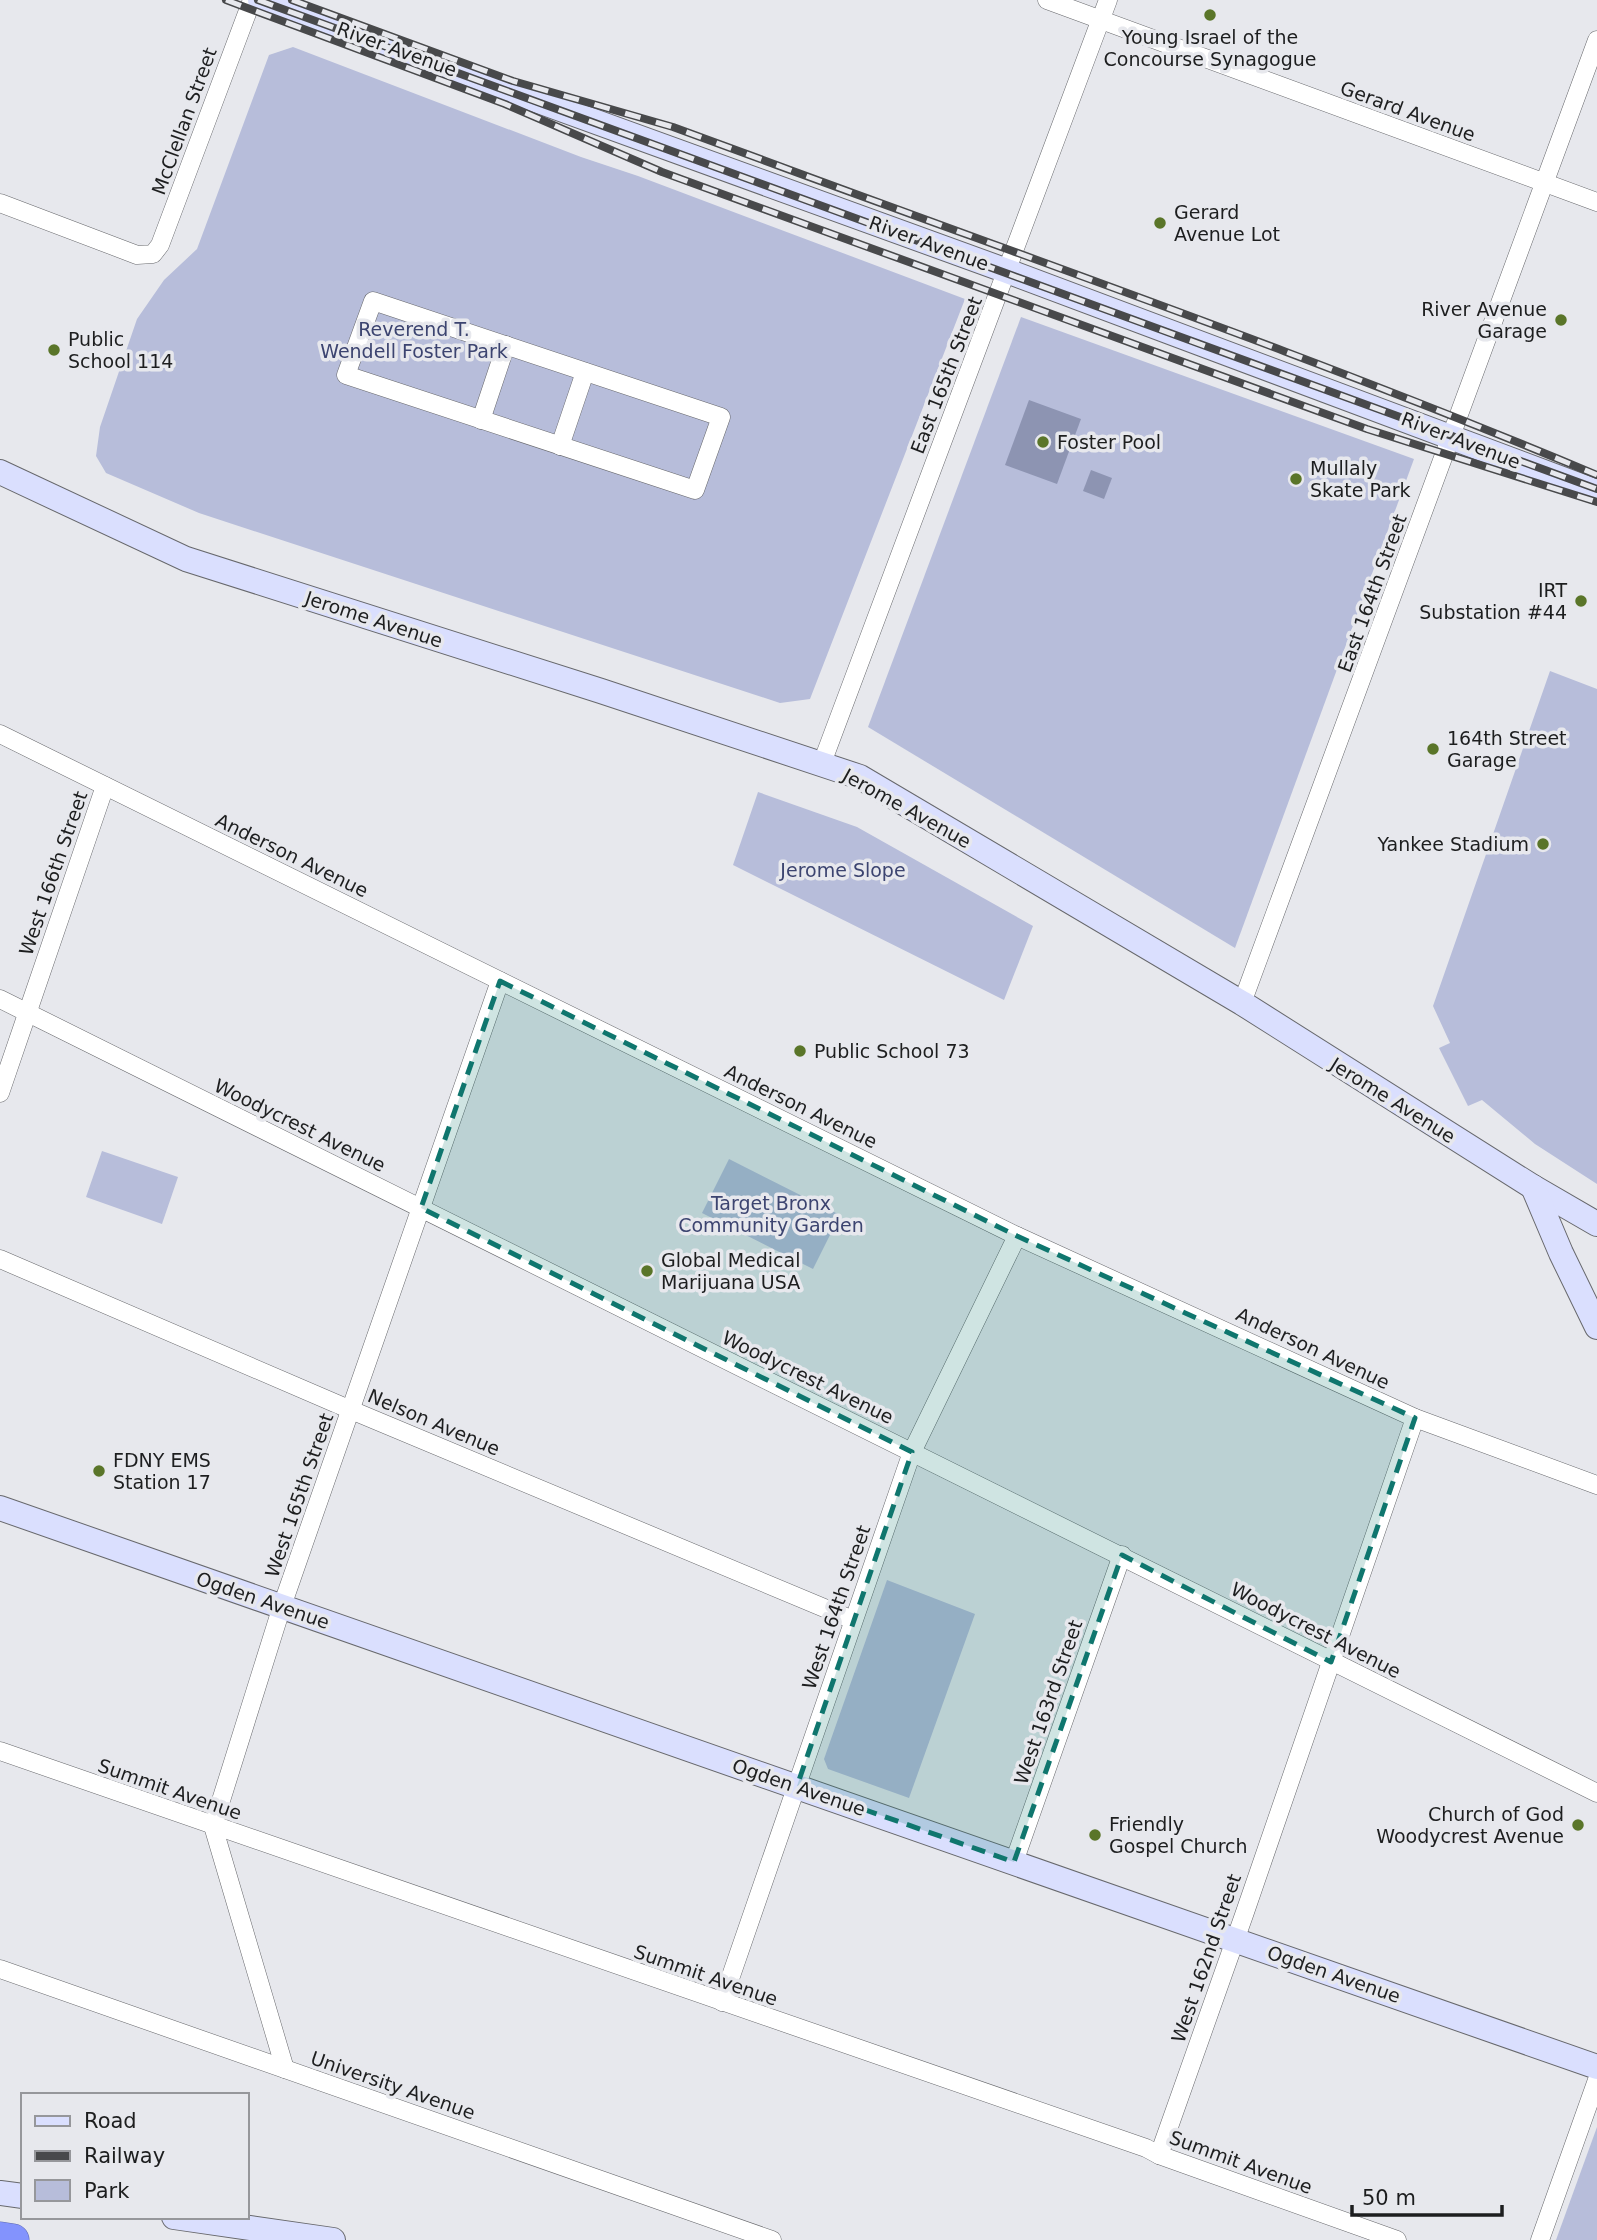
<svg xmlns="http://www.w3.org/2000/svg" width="1597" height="2240" viewBox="0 0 1597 2240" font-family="'DejaVu Sans',sans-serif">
	<rect width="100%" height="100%" fill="#e7e8ed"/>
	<!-- green -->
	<g fill="#b7bdda">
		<path d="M293,47L581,157L638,176L965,299L810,699L780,703L199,513L106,473L96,456L100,427L137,319L164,280L197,249L269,55Z"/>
		<path d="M1021,317L1414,459L1235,948L868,727Z"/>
		<path d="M1550,671L1597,689V1184L1535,1144L1482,1100L1468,1106L1439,1048L1450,1043L1433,1006Z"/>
		<path d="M758,792L857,827L1033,926L1004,1000L733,865Z"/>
		<path d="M102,1151L178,1177L162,1224L86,1197Z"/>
		<path d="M729,1159L840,1215L813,1269L702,1213Z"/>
		<path d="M887,1580L975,1614L909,1798L828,1769L824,1759Z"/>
		<path d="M1597,2127V2240H1556Z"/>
	</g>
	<!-- water -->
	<g fill="#8d94b2">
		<path d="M1029,400L1081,419L1057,484L1005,465Z"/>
		<path d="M1091,470L1112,478L1104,499L1083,491Z"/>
	</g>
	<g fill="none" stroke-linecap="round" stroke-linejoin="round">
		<defs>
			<g id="street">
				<path d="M1047,0L1597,202"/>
				<path d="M0,203L137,255L153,254L160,245L252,0"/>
				<path d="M373,301L721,417L695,490L346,375Z"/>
				<path d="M481,420L506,345"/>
				<path d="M560,446L585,372"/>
				<path d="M0,734L1017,1236L1415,1418L1597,1485"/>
				<path d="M822,763L1108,0"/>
				<path d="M0,999L1597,1793"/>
				<path d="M1242,1003L1597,40"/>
				<path d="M0,1093L105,786"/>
				<path d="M0,1259L351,1410L853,1620"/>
				<path d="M0,1751L1146,2148L1159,2155L1397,2240"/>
				<path d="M1014,1862L1122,1555"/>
				<path d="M0,1969L772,2240"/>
				<path d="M722,2002L912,1452L1017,1236"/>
				<path d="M285,2069L213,1826L282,1606L500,981"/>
				<path d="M1159,2155L1244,1915L1415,1418"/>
				<path d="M1540,2240L1597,2080"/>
			</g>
			<g id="secondary">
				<path d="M260,0L1007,271L1597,492"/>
				<path d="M0,472L186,559L601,691L860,777L1242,1003L1533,1187L1597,1224"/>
				<path d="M1533,1187L1561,1253L1597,1327"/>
				<path d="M0,1508L1597,2067"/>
				<path d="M0,2193L23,2196"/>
				<path d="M174,2217L333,2240"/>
			</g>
			<path id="highway" d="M0,2238L13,2240"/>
		</defs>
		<!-- street casing -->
		<use href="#street" stroke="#67686c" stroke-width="19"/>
		<!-- secondary casing -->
		<use href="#secondary" stroke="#67686c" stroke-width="26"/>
		<!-- highway casing -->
		<use href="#highway" stroke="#5f6aaf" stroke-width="33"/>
		<!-- street -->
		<use href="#street" stroke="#fff" stroke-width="18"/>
		<!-- secondary -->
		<use href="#secondary" stroke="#dadffe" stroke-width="24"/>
		<!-- highway -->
		<use href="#highway" stroke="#8393fd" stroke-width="32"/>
		<defs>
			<g id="rail">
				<path d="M226,0L505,104L662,172L1367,429L1597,502"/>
				<path d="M258,0L1597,489"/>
				<path d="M292,0L513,81L673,127L763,160C1042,263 1323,360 1597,475"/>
			</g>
		</defs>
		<!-- rail casing -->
		<use href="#rail" stroke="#48494b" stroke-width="8"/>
		<!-- rail -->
		<use href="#rail" stroke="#e7e8ed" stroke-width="5" stroke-dasharray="16" stroke-linecap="butt"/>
	</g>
	<!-- marked area -->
	<path fill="#0f766e" fill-opacity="0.2" stroke="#0f766e" stroke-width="5" stroke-dasharray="14 9" stroke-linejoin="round" d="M500,981L1017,1236L1415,1418L1331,1662L1122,1555L1014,1862L797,1786L912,1452L421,1208Z"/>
	<!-- markers -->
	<g fill="#5a7529" stroke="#e7e8ed" stroke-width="2.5">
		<circle cx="1210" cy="15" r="7"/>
		<circle cx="1160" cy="223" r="7"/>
		<circle cx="1561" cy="320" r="7"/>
		<circle cx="54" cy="350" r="7"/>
		<circle cx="1043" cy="442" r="7"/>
		<circle cx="1296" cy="479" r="7"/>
		<circle cx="1581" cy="601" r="7"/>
		<circle cx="1433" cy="749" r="7"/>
		<circle cx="1543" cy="844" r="7"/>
		<circle cx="800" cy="1051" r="7"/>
		<circle cx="647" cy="1271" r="7"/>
		<circle cx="99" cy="1471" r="7"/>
		<circle cx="1578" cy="1825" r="7"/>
		<circle cx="1095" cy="1835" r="7"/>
	</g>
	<g text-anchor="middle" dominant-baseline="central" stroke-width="7" stroke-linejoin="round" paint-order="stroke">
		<!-- poi labels -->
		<g font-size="19" fill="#1d1e1f" stroke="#e7e8ed" text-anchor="start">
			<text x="1210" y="37" text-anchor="middle">Young Israel of the<tspan x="1210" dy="22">Concourse Synagogue</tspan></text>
			<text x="1174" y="212">Gerard<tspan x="1174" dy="22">Avenue Lot</tspan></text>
			<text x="1547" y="309" text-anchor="end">River Avenue<tspan x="1547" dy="22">Garage</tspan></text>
			<text x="68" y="339">Public<tspan x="68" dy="22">School 114</tspan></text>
			<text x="1057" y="442">Foster Pool</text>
			<text x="1310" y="468">Mullaly<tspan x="1310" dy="22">Skate Park</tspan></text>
			<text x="1567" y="590" text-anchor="end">IRT<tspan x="1567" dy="22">Substation #44</tspan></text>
			<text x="1447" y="738">164th Street<tspan x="1447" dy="22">Garage</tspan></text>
			<text x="1529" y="844" text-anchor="end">Yankee Stadium</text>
			<text x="814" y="1051">Public School 73</text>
			<text x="661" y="1260">Global Medical<tspan x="661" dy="22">Marijuana USA</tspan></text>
			<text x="113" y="1460">FDNY EMS<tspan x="113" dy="22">Station 17</tspan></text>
			<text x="1564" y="1814" text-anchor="end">Church of God<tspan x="1564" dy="22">Woodycrest Avenue</tspan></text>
			<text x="1109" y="1824">Friendly<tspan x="1109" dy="22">Gospel Church</tspan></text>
		</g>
		<!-- street labels -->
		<g font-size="19" fill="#1d1e1f" stroke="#e7e8ed">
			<text transform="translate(397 49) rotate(20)">River Avenue</text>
			<text transform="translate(1408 111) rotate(20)">Gerard Avenue</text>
			<text transform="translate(184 121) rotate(-70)">McClellan Street</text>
			<text transform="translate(929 243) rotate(20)">River Avenue</text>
			<text transform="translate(946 375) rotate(-69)">East 165th Street</text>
			<text transform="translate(1461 440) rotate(21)">River Avenue</text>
			<text transform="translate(1372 593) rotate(-70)">East 164th Street</text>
			<text transform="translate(374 619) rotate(18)">Jerome Avenue</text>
			<text transform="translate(907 808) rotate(29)">Jerome Avenue</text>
			<text transform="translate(292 855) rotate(26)">Anderson Avenue</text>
			<text transform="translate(53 873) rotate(-71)">West 166th Street</text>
			<text transform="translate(1393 1100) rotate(32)">Jerome Avenue</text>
			<text transform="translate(801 1106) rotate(26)">Anderson Avenue</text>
			<text transform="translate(300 1125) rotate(26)">Woodycrest Avenue</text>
			<text transform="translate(1313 1348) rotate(25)">Anderson Avenue</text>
			<text transform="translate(808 1377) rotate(26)">Woodycrest Avenue</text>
			<text transform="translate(434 1422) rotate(23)">Nelson Avenue</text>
			<text transform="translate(299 1495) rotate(-71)">West 165th Street</text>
			<text transform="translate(263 1600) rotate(19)">Ogden Avenue</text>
			<text transform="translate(836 1607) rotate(-71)">West 164th Street</text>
			<text transform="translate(1316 1630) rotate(27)">Woodycrest Avenue</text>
			<text transform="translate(1048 1702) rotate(-71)">West 163rd Street</text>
			<text transform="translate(799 1787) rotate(19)">Ogden Avenue</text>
			<text transform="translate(170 1789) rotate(19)">Summit Avenue</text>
			<text transform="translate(1206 1958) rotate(-71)">West 162nd Street</text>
			<text transform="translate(1334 1974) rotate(19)">Ogden Avenue</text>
			<text transform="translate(706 1975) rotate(19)">Summit Avenue</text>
			<text transform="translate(393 2085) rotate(19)">University Avenue</text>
			<text transform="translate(1241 2162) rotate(20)">Summit Avenue</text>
		</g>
		<!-- park labels -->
		<g font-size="19" fill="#3c4470" stroke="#e7e8ed">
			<text x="414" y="329">Reverend T.<tspan x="414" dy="22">Wendell Foster Park</tspan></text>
			<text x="843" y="870">Jerome Slope</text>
			<text x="771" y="1203">Target Bronx<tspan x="771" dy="22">Community Garden</tspan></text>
		</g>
	</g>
	<!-- legend -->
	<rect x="21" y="2093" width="228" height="126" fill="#e7e8ed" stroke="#96979b" stroke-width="2"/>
	<rect x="35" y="2116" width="35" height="10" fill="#dadffe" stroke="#96979b" stroke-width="2"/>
	<text x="84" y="2128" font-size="21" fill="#1d1e1f">Road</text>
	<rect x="35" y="2151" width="35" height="10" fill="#48494b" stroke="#96979b" stroke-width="2"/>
	<text x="84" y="2163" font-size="21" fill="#1d1e1f">Railway</text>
	<rect x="35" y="2180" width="35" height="21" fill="#b7bdda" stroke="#96979b" stroke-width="2"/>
	<text x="84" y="2198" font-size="21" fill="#1d1e1f">Park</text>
	<!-- scale -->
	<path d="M1352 2205v10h150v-10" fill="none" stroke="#1d1e1f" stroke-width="3.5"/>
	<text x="1362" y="2205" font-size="21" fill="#1d1e1f" stroke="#e7e8ed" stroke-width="5" paint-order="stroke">50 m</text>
</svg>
